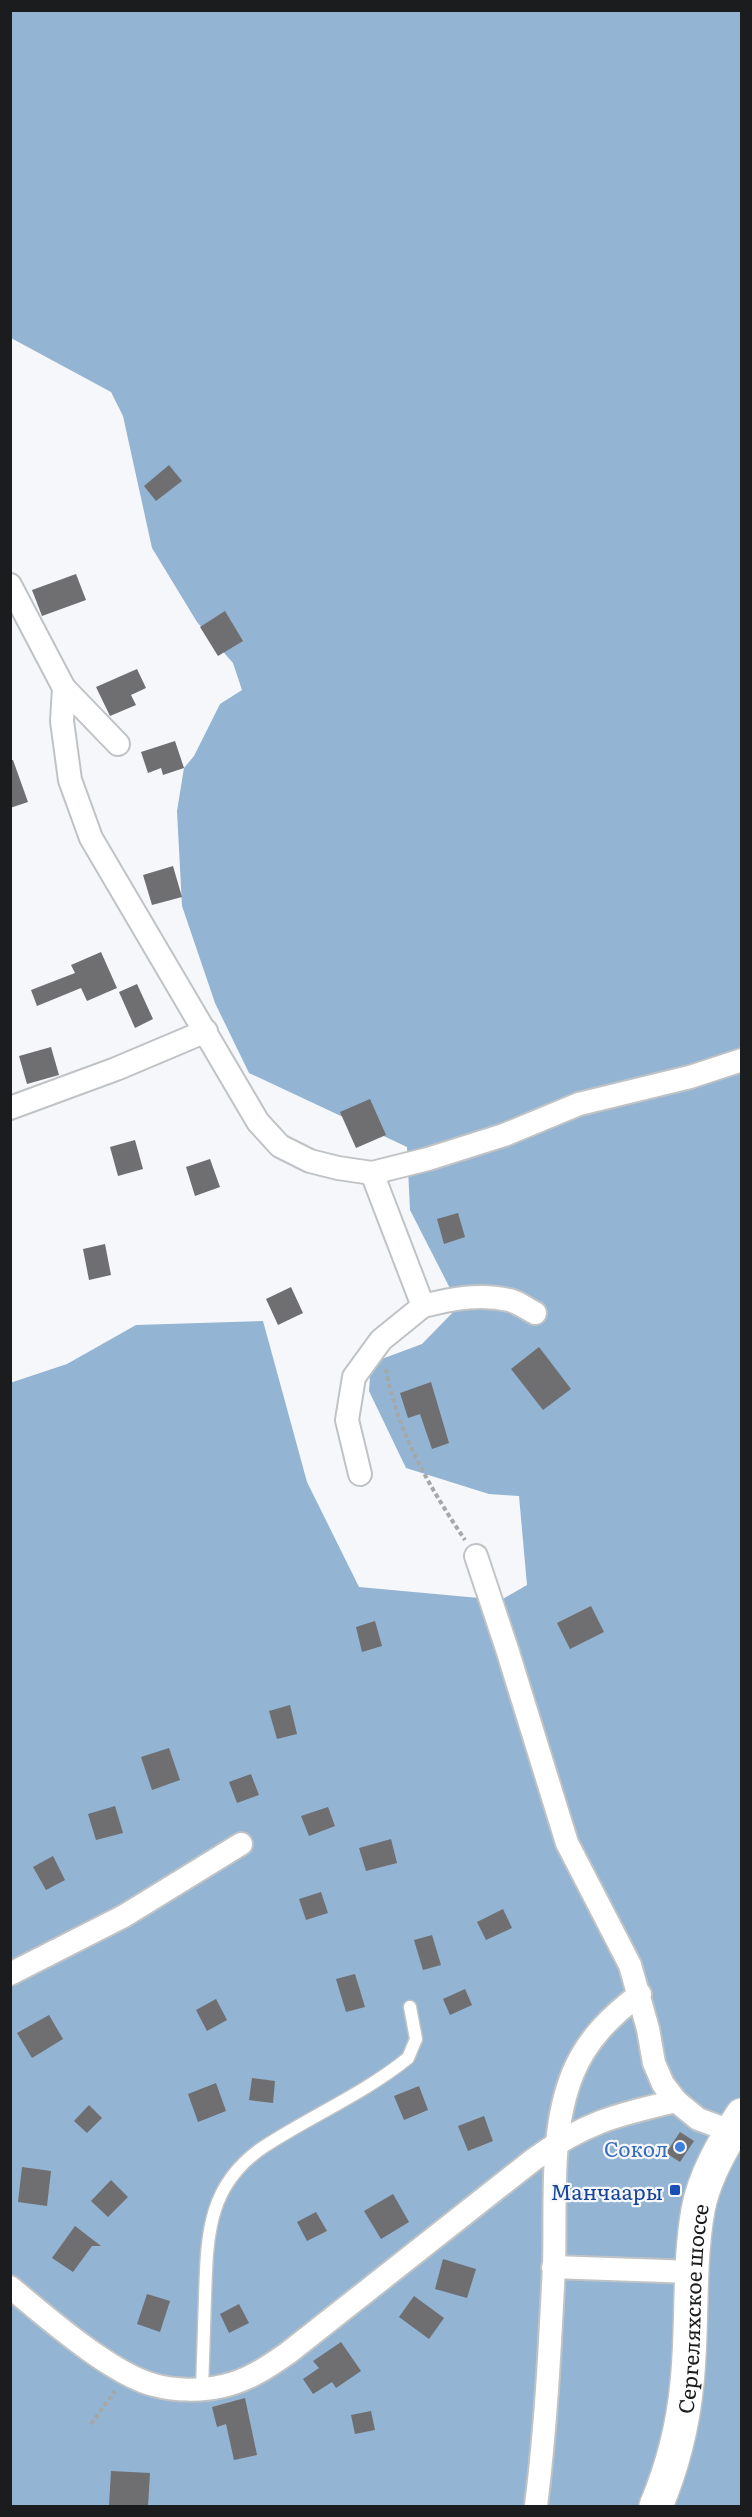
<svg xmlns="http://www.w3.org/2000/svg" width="752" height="2517" viewBox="0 0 752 2517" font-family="Literata,serif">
	<rect width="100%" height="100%" fill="#f5f7fa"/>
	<!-- forest -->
	<path fill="#93b4d2" d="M11,11H741V2506H11L10,1383L67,1364L136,1325L263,1321L307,1482L359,1587L501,1600L527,1585L519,1496L489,1494L406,1468L369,1391L371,1363L422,1344L459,1306L410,1210L407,1147L249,1073L215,1003L182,906L177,811L184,768L194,756L220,704L242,690L233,663L197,622L152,548L123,416L111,392L11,338Z"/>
	<!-- building -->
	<g fill="#6f6e71">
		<path d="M169,465L182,481L156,501L144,486Z"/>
		<path d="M76,574L86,600L42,616L32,590Z"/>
		<path d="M225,611L243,641L218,656L200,627Z"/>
		<path d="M137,669L146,688L131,695L136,705L110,716L96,687Z"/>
		<path d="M175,741L184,768L163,775L161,768L148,773L141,752Z"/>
		<path d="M10,760H13L28,802L10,808Z"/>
		<path d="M173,866L182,897L152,905L143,875Z"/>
		<path d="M101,952L117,988L87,1001L81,988L37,1006L31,990L75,973L71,965Z"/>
		<path d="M137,984L153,1019L135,1028L119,992Z"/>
		<path d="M51,1047L59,1075L27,1084L19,1056Z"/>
		<path d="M370,1099L386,1135L356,1148L340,1112Z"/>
		<path d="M135,1140L143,1169L118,1176L110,1147Z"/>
		<path d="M210,1159L220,1187L195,1196L186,1167Z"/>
		<path d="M458,1213L465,1237L444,1244L437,1219Z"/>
		<path d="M105,1244L111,1275L89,1280L83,1249Z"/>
		<path d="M291,1287L303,1313L278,1325L266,1299Z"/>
		<path d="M539,1347L571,1389L543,1410L511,1369Z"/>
		<path d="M431,1382L449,1443L432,1449L420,1414L408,1418L400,1393Z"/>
		<path d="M591,1606L604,1632L570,1649L557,1623Z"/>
		<path d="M375,1621L382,1646L362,1652L356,1627Z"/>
		<path d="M290,1705L297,1734L277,1739L269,1711Z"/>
		<path d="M169,1748L180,1780L152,1790L141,1757Z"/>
		<path d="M251,1774L259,1795L237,1803L229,1782Z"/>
		<path d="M115,1806L123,1833L96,1840L88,1814Z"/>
		<path d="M328,1807L335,1826L309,1836L301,1816Z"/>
		<path d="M391,1839L397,1863L366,1871L359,1848Z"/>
		<path d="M53,1856L65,1880L46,1890L33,1867Z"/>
		<path d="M321,1892L328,1913L306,1920L299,1899Z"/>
		<path d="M503,1909L512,1928L486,1940L477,1922Z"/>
		<path d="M432,1935L441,1965L423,1970L414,1940Z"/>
		<path d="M355,1974L365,2007L346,2012L336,1979Z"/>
		<path d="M465,1989L472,2005L450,2015L443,1999Z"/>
		<path d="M216,1999L227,2020L207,2031L196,2010Z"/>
		<path d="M49,2015L63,2039L32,2058L17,2033Z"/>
		<path d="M252,2078L275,2081L273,2103L249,2100Z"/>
		<path d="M216,2083L226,2111L198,2122L188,2094Z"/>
		<path d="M419,2086L428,2110L404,2120L394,2096Z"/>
		<path d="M89,2105L102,2118L87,2133L74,2121Z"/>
		<path d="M484,2116L493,2141L468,2151L458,2126Z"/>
		<path d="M680,2132L694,2141L680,2162L666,2153Z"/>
		<path d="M22,2167L51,2171L47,2206L18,2202Z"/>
		<path d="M111,2180L128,2197L108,2217L91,2201Z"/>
		<path d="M393,2194L409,2222L381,2239L364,2211Z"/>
		<path d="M316,2212L327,2231L307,2241L297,2222Z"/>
		<path d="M75,2226L101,2246H92L73,2272L52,2258Z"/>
		<path d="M443,2259L476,2269L467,2298L435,2289Z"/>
		<path d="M147,2294L170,2301L160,2332L137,2324Z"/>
		<path d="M414,2296L444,2318L429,2339L399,2317Z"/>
		<path d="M239,2304L249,2323L229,2333L220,2314Z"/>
		<path d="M341,2342L361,2371L336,2388L332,2382L313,2394L303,2379L319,2368L313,2361Z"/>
		<path d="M245,2398L257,2455L234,2460L226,2424L217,2427L212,2407Z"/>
		<path d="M371,2411L375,2430L355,2434L351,2415Z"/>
		<path d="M111,2471L150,2473L148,2506H109Z"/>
	</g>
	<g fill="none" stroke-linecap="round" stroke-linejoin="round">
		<defs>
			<path id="service" d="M202,2389C203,2359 204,2329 205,2298C207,2236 207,2184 265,2146C311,2116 365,2093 408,2058L416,2039L410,2007"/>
			<g id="minor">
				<path d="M10,585L64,688L118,744"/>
				<path d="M64,688L62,721L70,780L91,838L258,1122L280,1146L310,1161L338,1168L372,1173L428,1159L504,1135L579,1104L690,1077L742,1060"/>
				<path d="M10,1108L116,1069L206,1031"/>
				<path d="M423,1306C451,1299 480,1293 509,1300C518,1302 527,1309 535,1313"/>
				<path d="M360,1474L347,1420L354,1377L381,1340L423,1306L372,1173"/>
				<path d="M476,1556L507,1649L567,1843L630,1965L648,2029L654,2063L663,2084L676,2101"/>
				<path d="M10,1974L124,1916L241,1844"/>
				<path d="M553,2267L692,2272"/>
				<path d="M10,2287C45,2316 111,2374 154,2385C175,2391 202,2391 223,2386C247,2381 268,2367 288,2353L533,2160C584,2123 615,2115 676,2101L698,2119L731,2131"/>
				<path d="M536,2506C546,2427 550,2346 554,2266C556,2203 549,2132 573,2073C587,2039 612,2015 640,1994"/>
			</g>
			<g id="secondary">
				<path id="s1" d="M656,2506C672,2468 683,2425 687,2383C693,2326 688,2267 698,2210C704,2177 723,2144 742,2115"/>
			</g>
		</defs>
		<!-- service casing -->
		<use href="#service" stroke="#c0c3c5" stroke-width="15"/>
		<!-- minor casing -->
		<use href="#minor" stroke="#c0c3c5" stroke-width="26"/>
		<!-- secondary casing -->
		<use href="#secondary" stroke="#c0c3c5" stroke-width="36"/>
		<!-- path -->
		<g stroke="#a5a7a9" stroke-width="4" stroke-dasharray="4.5 3" stroke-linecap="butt">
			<path d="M386,1369C397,1432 430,1488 465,1540"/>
			<path d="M91,2424L115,2391"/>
		</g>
		<!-- service -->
		<use href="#service" stroke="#fff" stroke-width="12"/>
		<!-- minor -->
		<use href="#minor" stroke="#fff" stroke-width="22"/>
		<!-- secondary -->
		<use href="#secondary" stroke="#fff" stroke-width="33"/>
	</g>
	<!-- markers -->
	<circle fill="#3f7fe0" stroke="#f5f7fa" stroke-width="2" cx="680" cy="2147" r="6"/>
	<rect fill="#1a4fb4" stroke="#f5f7fa" stroke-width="2" x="669" y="2184" width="12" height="12" rx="3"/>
	<g text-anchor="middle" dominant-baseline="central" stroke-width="4.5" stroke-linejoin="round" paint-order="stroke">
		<!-- shop labels -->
		<g font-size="21" fill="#366cbe" stroke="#f5f7fa" text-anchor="end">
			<text x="668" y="2147">Сокол</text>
		</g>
		<!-- transit labels -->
		<g font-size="21" fill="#164399" stroke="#f5f7fa" text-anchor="end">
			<text x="663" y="2190">Манчаары</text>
		</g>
		<!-- street labels -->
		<g font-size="21" fill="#1b1c1d" stroke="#f5f7fa">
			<text stroke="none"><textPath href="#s1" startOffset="202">Сергеляхское шоссе</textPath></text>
		</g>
	</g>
	<!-- border -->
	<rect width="752" height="2517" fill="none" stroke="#1b1c1d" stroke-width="24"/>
</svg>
